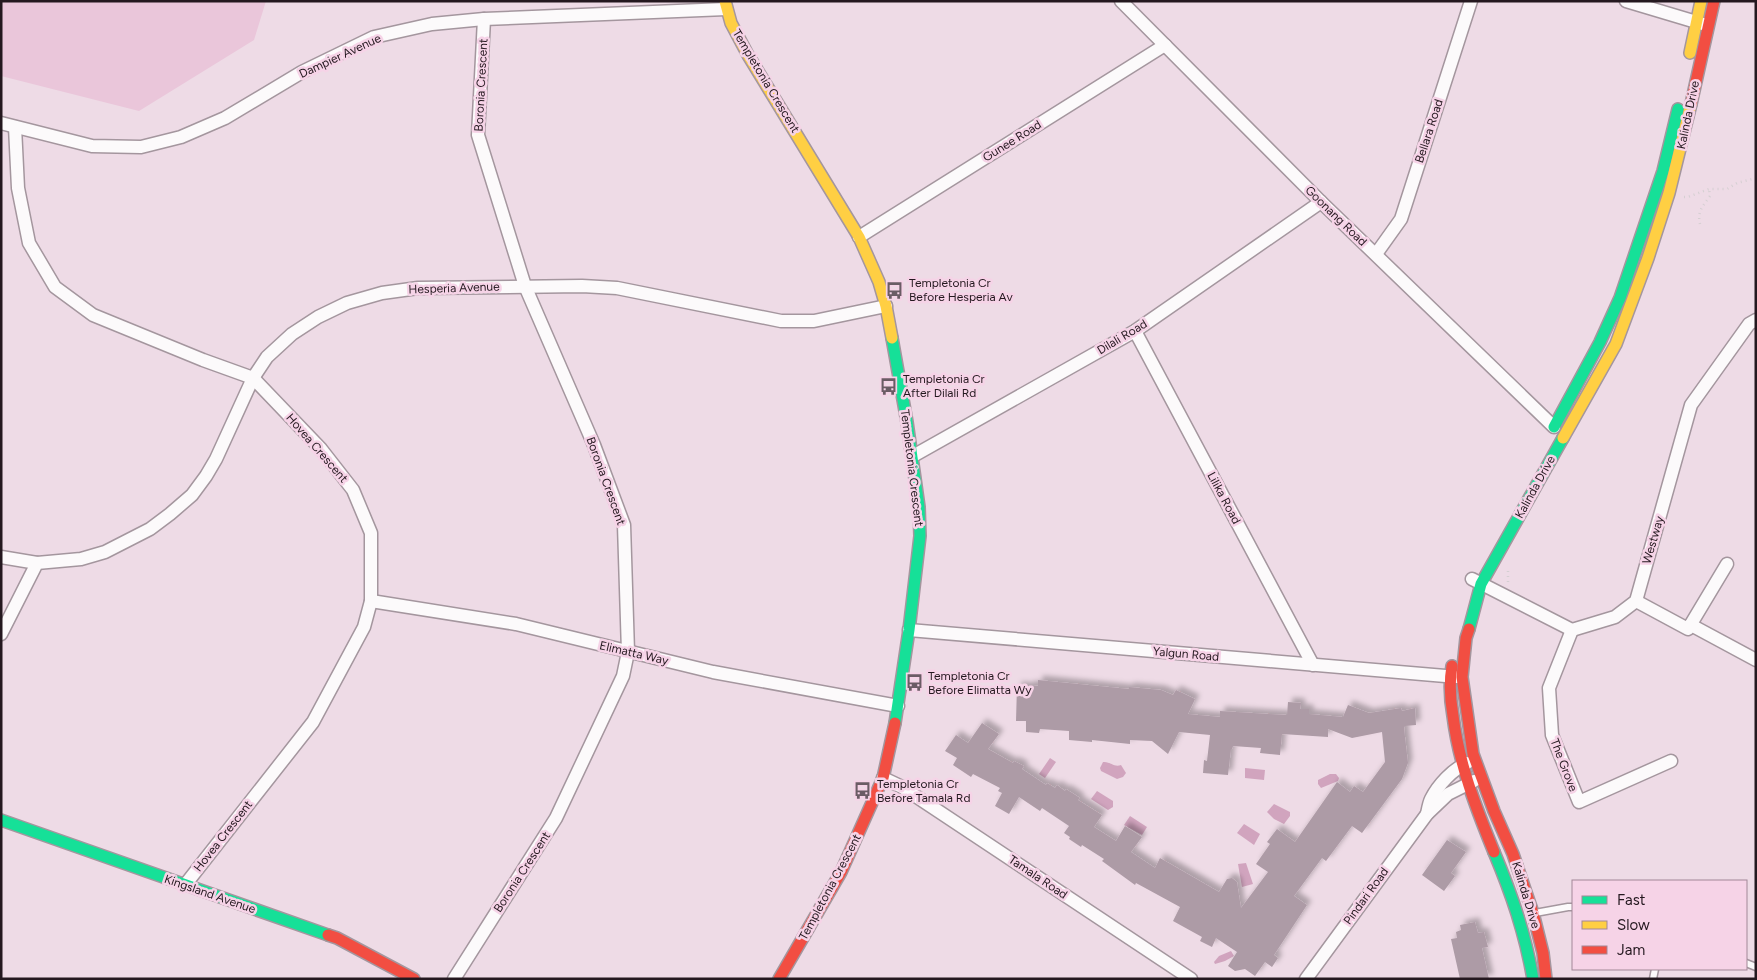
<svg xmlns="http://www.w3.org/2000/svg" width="1757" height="980" viewBox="0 0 1757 980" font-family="Figtree,sans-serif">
	<defs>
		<filter id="shadow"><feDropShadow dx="4.5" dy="-4.5" stdDeviation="2.5" flood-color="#0004"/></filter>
	</defs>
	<rect width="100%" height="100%" fill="#eedbe6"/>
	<!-- green -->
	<path fill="#eac6da" d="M1,1H266L254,40L139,111L1,76Z"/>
	<!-- water -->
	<g fill="#d1a4be">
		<path d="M1050,758L1056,762L1045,778L1039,774Z"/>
		<path d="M1103,762C1110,761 1114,768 1121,765L1126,773L1123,777L1117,779L1101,771L1100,768Z"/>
		<path d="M1245,768L1265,770L1264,780L1245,778Z"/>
		<path d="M1330,774H1336L1339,778L1338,781L1321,788L1318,784V780Z"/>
		<path d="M1097,791L1113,801V807L1108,810L1091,799Z"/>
		<path d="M1274,804L1290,812V816L1284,824L1274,819L1267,812Z"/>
		<path d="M1130,816L1147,827L1142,835L1124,825Z"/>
		<path d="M1244,824L1260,834L1254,845L1237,833Z"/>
		<path d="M1246,863L1253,884L1242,887L1238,864Z"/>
		<path d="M1231,951L1234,956L1225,961L1215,964L1214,962L1219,956Z"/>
	</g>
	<!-- building -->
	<g fill="#ad9ba6" filter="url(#shadow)">
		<path d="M1038,680L1129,689V687L1161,690L1173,695L1176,690L1195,699L1188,714L1220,717V711L1287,715L1288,702L1301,703L1300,709H1309V714L1343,717L1348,705L1369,713L1401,708L1402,711L1415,708L1416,725L1405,726L1404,728L1408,763L1402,779L1362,833L1352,826L1326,861L1322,858L1294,896L1307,905L1274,955L1278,958L1272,967L1265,962L1255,976L1245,969L1235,971L1228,966L1237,952L1216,938L1212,947L1200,941L1202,937L1173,921L1180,907L1136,883L1135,885L1102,861L1104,859L1082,845L1081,847L1069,839L1070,837L1064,833L1069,826L1042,808L1040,811L1019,797L1009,814L995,806L1002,793L998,791L1000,788L973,774L971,777L953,765L957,758L945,751L956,735L968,743L982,723L999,734L988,749L1013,763L1014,761L1024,766L1022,769L1046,785L1047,783L1055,788L1057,785L1065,791L1066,789L1080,798L1078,800L1102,815L1094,827L1116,841L1125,826L1142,837L1131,852L1155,868L1160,858L1219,892L1227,879L1232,878L1237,882L1241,908L1268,872L1256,864L1270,844L1267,842L1277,829L1295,842L1337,782L1350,792L1354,786L1363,792L1385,762L1382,732L1352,738L1328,729V737L1282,734L1280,755L1260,753L1261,748L1233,746L1232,749H1231L1228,775L1203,773L1204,760L1207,761L1210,735L1179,732L1168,754L1152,741L1130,740V744L1092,740V742L1069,740V731L1040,729L1039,733L1026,732V721H1016L1017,686L1030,687V685L1038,686Z"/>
		<path d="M1447,840L1466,852L1451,873L1455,876L1444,891L1422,875Z"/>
		<path d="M1475,922L1478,933L1484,932L1488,947L1482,948L1489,979H1460L1451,939L1457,938L1456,932L1461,930L1460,925Z"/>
	</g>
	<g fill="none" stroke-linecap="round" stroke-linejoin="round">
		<defs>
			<g id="lane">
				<path d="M1535,913L1568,907H1573"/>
				<path d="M1746,963L1756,967"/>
				<path d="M1653,979L1655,969"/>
			</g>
			<g id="street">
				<path d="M1121,1L1321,202L1554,427"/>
				<path d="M1626,1L1703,24"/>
				<path d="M1,123L92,146L141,147L181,137L225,118L302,72L374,37L432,24L484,19L726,9"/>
				<path d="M15,127L18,188L29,243L55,287L93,315L203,360L253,378L321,449L353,490L371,533V601L364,627L313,722L185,885"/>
				<path d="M859,237L1165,45"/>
				<path d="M1376,254L1401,219L1471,1"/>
				<path d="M1135,331L1313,665"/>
				<path d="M913,456L1135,331L1321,202"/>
				<path d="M1,557L37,563"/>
				<path d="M1472,579L1572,630L1615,617L1636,601L1691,405L1749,324L1756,320"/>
				<path d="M371,601L516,624L713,672L898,706"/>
				<path d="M1636,601L1688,629L1727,564"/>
				<path d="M1691,625L1756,660"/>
				<path d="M909,630L1457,677"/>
				<path d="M1572,630L1549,688L1552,735L1579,802L1671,761"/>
				<path d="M1,634L37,563L81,559L105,552L150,529L170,514L192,495L206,476L216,459L253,378L267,357L292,334L318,317L347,303L382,293L418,288L582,286L617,288L781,321H814L886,306"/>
				<path d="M883,778L902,787L1191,979"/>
				<path d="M1427,814C1428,809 1429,803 1431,799C1438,785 1453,769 1467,763"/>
				<path d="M454,979L556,818L623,676L628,652L624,525L594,445L525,286L478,135L484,19"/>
				<path d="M1306,979L1427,814L1448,794L1474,781"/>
			</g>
			<g id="fast">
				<path d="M892,338L907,422L919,507L920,536L909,630L895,723"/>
				<path d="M1554,427L1600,342L1620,298L1663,171L1678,109"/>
				<path d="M1469,629L1481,584L1563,438"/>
				<path d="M1,820L328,935"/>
				<path d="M1494,852C1512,895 1525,933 1533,979"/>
			</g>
			<g id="slow">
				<path d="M725,1L731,23L748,55L859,237L879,282L886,306L892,338"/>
				<path d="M1690,53L1701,1"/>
				<path d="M1563,438L1616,344L1648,258L1669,193L1691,104"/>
			</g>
			<g id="jam">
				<path d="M1691,104L1714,1"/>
				<path d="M1469,629L1466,638L1462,677L1473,754L1494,811L1513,854L1533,913L1543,953L1546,979"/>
				<path d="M1452,666C1449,683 1450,699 1453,716C1459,764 1476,808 1494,852"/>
				<path d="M328,935L337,938L414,979"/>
				<path d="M779,979L841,872L883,778L895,723"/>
			</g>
		</defs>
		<!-- lane casing -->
		<use href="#lane" stroke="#a4969e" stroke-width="9"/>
		<!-- street casing -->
		<use href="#street" stroke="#a4969e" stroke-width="15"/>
		<!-- fast casing -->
		<use href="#fast" stroke="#a4969e" stroke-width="14"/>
		<!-- slow casing -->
		<use href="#slow" stroke="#a4969e" stroke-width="14"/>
		<!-- jam casing -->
		<use href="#jam" stroke="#a4969e" stroke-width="14"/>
		<!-- path -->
		<g stroke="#d5cfd2" stroke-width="2.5" stroke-dasharray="1 4" stroke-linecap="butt">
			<path d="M1684,197H1688L1709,189H1727L1737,183L1756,178"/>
			<path d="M1700,224C1697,211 1703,206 1710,196L1709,189"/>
			<path d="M1508,582V570"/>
		</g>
		<!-- lane -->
		<use href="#lane" stroke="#fcfafb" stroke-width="6"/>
		<!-- street -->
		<use href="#street" stroke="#fcfafb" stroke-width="12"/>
		<!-- fast -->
		<use href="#fast" stroke="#16e098" stroke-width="11"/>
		<!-- slow -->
		<use href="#slow" stroke="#ffcf43" stroke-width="11"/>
		<!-- jam -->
		<use href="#jam" stroke="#f24e42" stroke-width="11"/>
	</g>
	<!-- icons -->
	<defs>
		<symbol id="bus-bare" viewBox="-9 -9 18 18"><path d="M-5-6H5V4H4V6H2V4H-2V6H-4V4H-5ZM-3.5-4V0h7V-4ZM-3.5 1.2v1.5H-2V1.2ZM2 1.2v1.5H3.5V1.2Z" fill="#6b5c65" stroke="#f6d3e7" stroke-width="2.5" paint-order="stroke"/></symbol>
	</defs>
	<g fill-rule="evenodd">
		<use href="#bus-bare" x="882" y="278" width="25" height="25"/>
		<use href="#bus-bare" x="876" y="374" width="25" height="25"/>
		<use href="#bus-bare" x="902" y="670" width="25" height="25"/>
		<use href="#bus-bare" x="850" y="778" width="25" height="25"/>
	</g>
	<g text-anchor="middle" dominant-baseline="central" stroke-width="5" stroke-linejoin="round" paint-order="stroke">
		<!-- street labels -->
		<g font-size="12" fill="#24181f" stroke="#f6d3e7">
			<text transform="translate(340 56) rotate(-25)">Dampier Avenue</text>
			<text transform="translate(766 81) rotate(59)">Templetonia Crescent</text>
			<text transform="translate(481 85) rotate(-87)">Boronia Crescent</text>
			<text transform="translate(1688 115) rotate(-78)">Kalinda Drive</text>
			<text transform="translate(1429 131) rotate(-72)">Bellara Road</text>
			<text transform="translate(1012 141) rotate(-32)">Gunee Road</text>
			<text transform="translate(1336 216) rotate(44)">Goonang Road</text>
			<text transform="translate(454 288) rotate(-2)">Hesperia Avenue</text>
			<text transform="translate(1122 337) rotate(-31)">Dilali Road</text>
			<text transform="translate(317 448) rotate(49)">Hovea Crescent</text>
			<text transform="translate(912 468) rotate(83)">Templetonia Crescent</text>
			<text transform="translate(606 481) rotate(70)">Boronia Crescent</text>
			<text transform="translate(1535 487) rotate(-61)">Kalinda Drive</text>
			<text transform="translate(1224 498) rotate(62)">Lilika Road</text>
			<text transform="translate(1653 540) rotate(-74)">Westway</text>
			<text transform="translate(634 653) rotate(13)">Elimatta Way</text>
			<text transform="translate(1186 654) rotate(5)">Yalgun Road</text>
			<text transform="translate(1564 765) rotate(69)">The Grove</text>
			<text transform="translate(223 836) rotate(-52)">Hovea Crescent</text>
			<text transform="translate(522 872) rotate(-57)">Boronia Crescent</text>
			<text transform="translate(1038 877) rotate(34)">Tamala Road</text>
			<text transform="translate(830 887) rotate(-62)">Templetonia Crescent</text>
			<text transform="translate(210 894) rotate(19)">Kingsland Avenue</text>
			<text transform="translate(1526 895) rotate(73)">Kalinda Drive</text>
			<text transform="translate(1366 896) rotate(-54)">Pindari Road</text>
		</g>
		<!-- poi labels -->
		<g font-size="12" fill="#24181f" stroke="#f6d3e7" text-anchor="start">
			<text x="909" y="283">Templetonia Cr<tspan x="909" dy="14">Before Hesperia Av</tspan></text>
			<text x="903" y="379">Templetonia Cr<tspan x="903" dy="14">After Dilali Rd</tspan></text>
			<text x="928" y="676">Templetonia Cr<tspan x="928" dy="14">Before Elimatta Wy</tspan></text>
			<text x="877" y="784">Templetonia Cr<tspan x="877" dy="14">Before Tamala Rd</tspan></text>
		</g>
	</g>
	<!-- border -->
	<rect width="1757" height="980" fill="none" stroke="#24181f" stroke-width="5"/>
	<!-- legend -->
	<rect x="1572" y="880" width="175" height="90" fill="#f6d3e7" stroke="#a28897"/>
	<rect x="1582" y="896" width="25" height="8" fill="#16e098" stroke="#a28897"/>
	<text x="1617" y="905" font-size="15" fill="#24181f">Fast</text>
	<rect x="1582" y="921" width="25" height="8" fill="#ffcf43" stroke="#a28897"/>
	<text x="1617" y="930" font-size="15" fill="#24181f">Slow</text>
	<rect x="1582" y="946" width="25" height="8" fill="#f24e42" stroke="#a28897"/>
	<text x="1617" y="955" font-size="15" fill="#24181f">Jam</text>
</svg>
